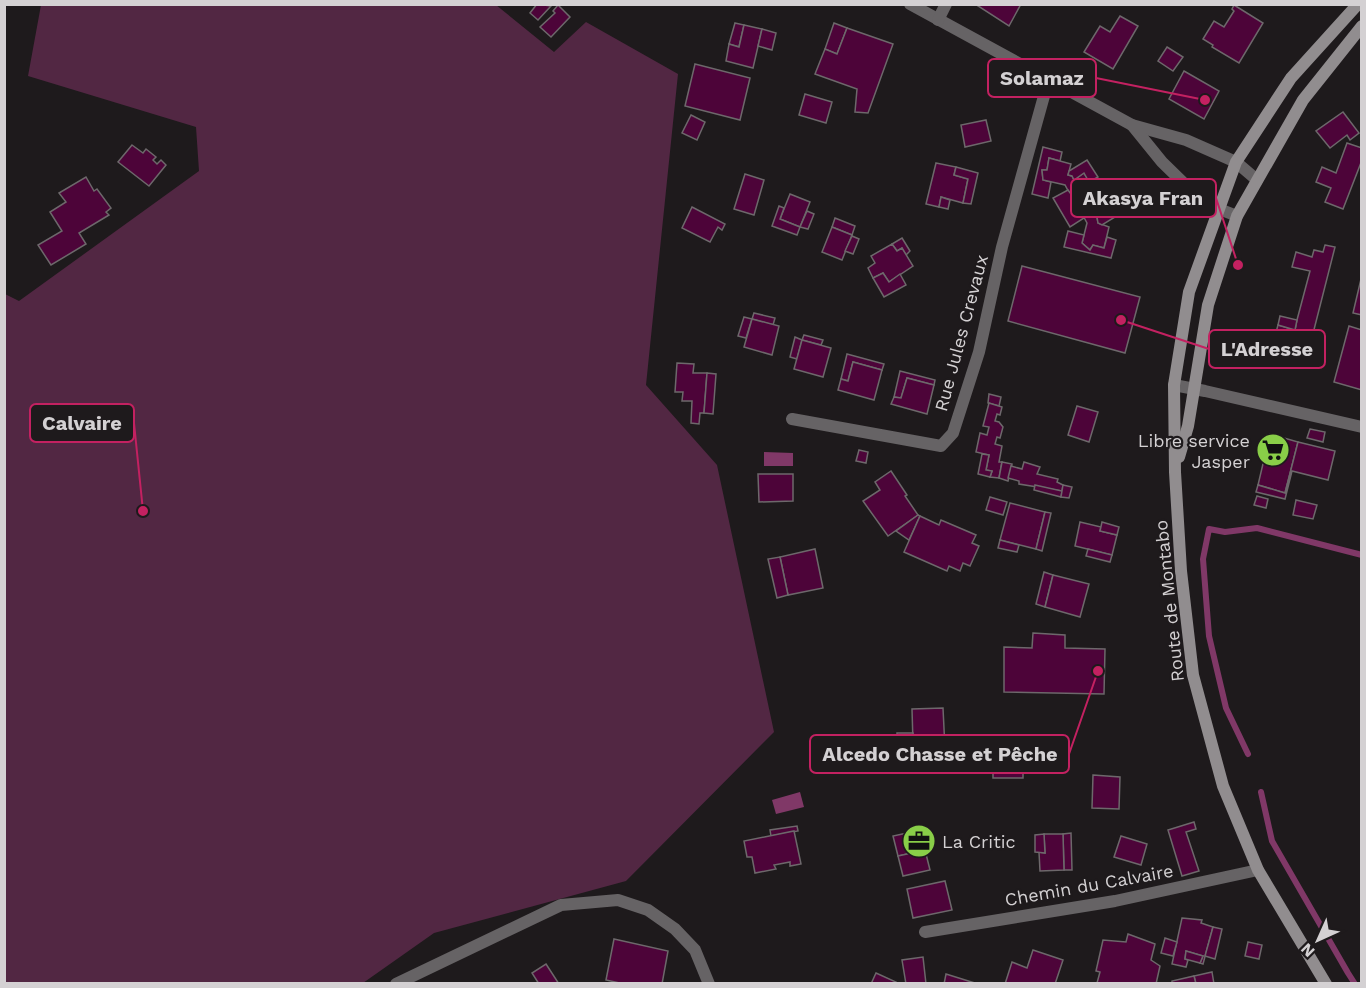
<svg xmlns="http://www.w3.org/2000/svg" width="1366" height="988" viewBox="0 0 1366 988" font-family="'Work Sans',sans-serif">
	<rect width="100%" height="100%" fill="#1e1a1c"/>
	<!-- green -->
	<path fill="#522743" d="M41,5H496L554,52L586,22L678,74L646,385L717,465L774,732L626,881L434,933L363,983H5V294L19,301L199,171L196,127L28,76Z"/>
	<!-- water -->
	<g fill="#803867">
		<path d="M764,452L793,453V466H764Z"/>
		<path d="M800,792L804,807L776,814L772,800Z"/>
	</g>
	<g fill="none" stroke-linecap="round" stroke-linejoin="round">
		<!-- stream -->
		<g stroke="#803867" stroke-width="6">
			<path d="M1248,754L1226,708L1209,636L1203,559L1209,529L1225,532L1257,528L1362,555"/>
			<path d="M1261,792L1272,841L1348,973L1355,984"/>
		</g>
	</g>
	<!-- building -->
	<g fill="#4d0439" stroke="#6d686b" stroke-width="1.5">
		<path d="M537,4L551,6L538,20L530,13Z"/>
		<path d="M975,4H1021L1009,26Z"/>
		<path d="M558,5L570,17L551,37L540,27L555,13L553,11Z"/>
		<path d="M1234,5L1263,23L1239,63L1212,47L1213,45L1203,39L1214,21L1224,27L1234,11L1232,9Z"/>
		<path d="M1120,16L1138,26L1113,69L1084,52L1100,26L1110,32Z"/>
		<path d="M735,23L744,25L739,47L729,44Z"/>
		<path d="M834,23L847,28L837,54L825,49Z"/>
		<path d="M744,25L762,29L753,68L726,61L729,44L739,47Z"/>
		<path d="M847,28L893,44L868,113L855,112L857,89L815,74L825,49L837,54Z"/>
		<path d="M762,29L776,33L772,50L758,46Z"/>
		<path d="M1167,47L1183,57L1173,71L1158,61Z"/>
		<path d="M695,64L750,78L740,120L685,106Z"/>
		<path d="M1184,71L1219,91L1204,119L1169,99Z"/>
		<path d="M805,94L832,102L826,123L799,115Z"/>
		<path d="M1343,112L1359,133L1350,140L1347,135L1330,148L1316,131Z"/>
		<path d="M691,115L705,122L697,140L682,133Z"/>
		<path d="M986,120L991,141L965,147L961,125Z"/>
		<path d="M1347,143L1362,148V160L1343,209L1325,202L1331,188L1316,182L1322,167L1336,173Z"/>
		<path d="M132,145L143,153L146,149L156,157L153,160L157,164L161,160L166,165L149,186L118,162Z"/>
		<path d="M1043,147L1062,152L1060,161L1049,158L1047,170H1042L1043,180L1051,182L1048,198L1032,194Z"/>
		<path d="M1049,158L1071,164L1068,175L1072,176L1074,180L1084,173L1102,202L1107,210L1097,217L1098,223L1109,227L1104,248L1093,245L1090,250L1082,243L1087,223L1080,210L1082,209L1074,196L1072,198L1065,185L1043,180L1042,170H1047Z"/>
		<path d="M1087,160L1098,177L1089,182L1084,173L1074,180L1072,176L1068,175L1069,171Z"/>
		<path d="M936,163L956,167L954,175L968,179L963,203L941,197L939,207L926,204Z"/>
		<path d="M956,167L978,173L971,204L963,203L968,179L954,175Z"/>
		<path d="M745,174L764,180L754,215L734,209Z"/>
		<path d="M86,177L94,191L97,189L111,208L106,212L109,215L79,233L86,244L51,265L38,245L62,231L50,212L66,202L59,193Z"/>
		<path d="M1068,190L1082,209L1080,210L1084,218L1070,227L1053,198Z"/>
		<path d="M790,194L810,202L800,227L780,219Z"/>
		<path d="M1109,196L1120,214L1102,225L1098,223L1097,217L1107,210L1102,202Z"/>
		<path d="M941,197L950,200L948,209L939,207Z"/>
		<path d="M779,206L784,208L780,219L800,227L797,235L772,226Z"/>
		<path d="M692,207L725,224L722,230L718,227L710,242L682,228Z"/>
		<path d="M807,211L814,214L808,229L800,227Z"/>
		<path d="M835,218L855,226L852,235L832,227Z"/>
		<path d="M832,227L852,235L842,260L822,252Z"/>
		<path d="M1068,231L1084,235L1082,243L1090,250L1093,245L1104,248L1107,237L1116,240L1111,258L1064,247Z"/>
		<path d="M852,236L859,239L853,254L845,251Z"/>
		<path d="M902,238L910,251L906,255L902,248L897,251L892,244Z"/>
		<path d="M892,244L897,251L902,248L913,266L889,282L883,273L873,278L868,268L875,263L871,256Z"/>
		<path d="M1325,245L1335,247L1305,365L1297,363L1299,354L1289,352L1291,344L1274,340L1278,325L1295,330L1297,320L1310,271L1292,267L1296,252L1312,257L1314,250L1323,252Z"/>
		<path d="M1022,266L1140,297L1125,353L1008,321Z"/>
		<path d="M883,273L889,282L900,274L906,285L884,297L873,278Z"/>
		<path d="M1361,279L1362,280V315L1353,313Z"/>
		<path d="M754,313L775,318L773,325L752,319Z"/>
		<path d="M1280,316L1297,320L1295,330L1278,325Z"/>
		<path d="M744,317L752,319L746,338L738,336Z"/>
		<path d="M752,319L779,326L772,355L744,347Z"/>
		<path d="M1349,326L1362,330V390L1334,382Z"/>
		<path d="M804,335L823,340L821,345L802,340Z"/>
		<path d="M795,337L802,340L797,359L790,357Z"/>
		<path d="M802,340L831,348L823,377L794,369Z"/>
		<path d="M847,354L884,364L882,370L853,362L848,381L841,379Z"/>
		<path d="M853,362L882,370L874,400L838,390L841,379L848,381Z"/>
		<path d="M677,363L694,364L693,373H707L704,413H700L699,424L691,423L692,401H682L683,392H675Z"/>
		<path d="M900,371L935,380L934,385L907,378L901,398L894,397Z"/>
		<path d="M707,373L716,374L713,414L704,413Z"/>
		<path d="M907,378L934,385L927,414L891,404L894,397L901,398Z"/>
		<path d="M989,394L1001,397L999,406L988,403Z"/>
		<path d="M989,403L1002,407L1000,415L997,414L995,421L999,422L1003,427L1000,438L997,437L995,444L1002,446L999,462H1002L999,478L990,477L992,471L986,470L989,455L976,452L980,433L987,435L989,427L983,426Z"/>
		<path d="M1077,406L1098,412L1089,442L1068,435Z"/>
		<path d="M1310,429L1325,432L1323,442L1307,438Z"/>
		<path d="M1270,434L1298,442L1285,493L1258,485Z"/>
		<path d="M1298,442L1335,451L1328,480L1292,471L1285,499L1256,492L1258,485L1285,493Z"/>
		<path d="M859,450L868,452L866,463L856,461Z"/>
		<path d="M982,454L989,455L986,470L992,471L990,477L978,474Z"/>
		<path d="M1002,462L1012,464L1008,481L999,478Z"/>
		<path d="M1024,462L1040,467L1037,474L1058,479L1057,482L1063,485L1062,491L1019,484V481L1008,478L1011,466L1022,469Z"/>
		<path d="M891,471L907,495L905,496L918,515L888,536L863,501L880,490L875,482Z"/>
		<path d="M758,474H793V501L759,502Z"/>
		<path d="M1035,485L1062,491L1061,497L1034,490Z"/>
		<path d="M1063,485L1072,487L1069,498L1061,497Z"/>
		<path d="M1257,496L1268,499L1266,508L1254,505Z"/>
		<path d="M990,497L1007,502L1003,515L986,510Z"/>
		<path d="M1296,500L1317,505L1313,519L1293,515Z"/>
		<path d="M1010,503L1045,512L1036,549L1000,540Z"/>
		<path d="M1045,512L1051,513L1042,551L1036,549Z"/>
		<path d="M918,515L920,516L909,540L896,531Z"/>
		<path d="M920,516L939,525L941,520L976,535L972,543L979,546L970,566L963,563L960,571L949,566L947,571L904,552Z"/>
		<path d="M1080,522L1101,527L1100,531L1117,535L1112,555L1075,546Z"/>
		<path d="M1102,522L1119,527L1117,535L1100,531Z"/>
		<path d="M1000,540L1019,545L1017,552L998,548Z"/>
		<path d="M815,549L823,588L788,595L780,557Z"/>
		<path d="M1088,549L1112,555L1110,562L1086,556Z"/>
		<path d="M780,557L788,595L777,598L768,559Z"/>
		<path d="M1044,572L1053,575L1045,607L1036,604Z"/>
		<path d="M1053,575L1089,584L1080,617L1045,607Z"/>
		<path d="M1033,633L1065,635V648L1105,649L1104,694L1004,692V647L1032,648Z"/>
		<path d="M943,708L945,749L928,750V759L899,761L897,744L913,743L912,709Z"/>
		<path d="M897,733H913V743L897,744Z"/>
		<path d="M1023,744V778H993V745Z"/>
		<path d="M1093,775L1120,777L1119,809L1092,808Z"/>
		<path d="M1194,822L1196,829L1186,832L1199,871L1182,876L1168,830Z"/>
		<path d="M797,826L798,831L771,836L770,830Z"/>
		<path d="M921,830L925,850L898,856L893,836Z"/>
		<path d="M794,831L801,864L790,866V862L774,865L776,869L755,873L752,857H747L744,841Z"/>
		<path d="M1071,833L1072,870H1064L1063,834Z"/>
		<path d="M1044,834H1063L1064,870L1040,871L1039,852L1045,853Z"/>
		<path d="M1044,834L1045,853L1035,852V835Z"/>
		<path d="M1121,836L1147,844L1141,865L1114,857Z"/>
		<path d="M925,850L930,870L903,876L898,856Z"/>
		<path d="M945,881L952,910L913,918L907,889Z"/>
		<path d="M1182,918L1202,920L1201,923L1213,927L1203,964L1200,963L1203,956L1186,951L1185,959L1188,960L1186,967L1172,964Z"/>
		<path d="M1213,927L1222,929L1215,959L1205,956Z"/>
		<path d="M1128,934L1155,944L1151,960L1160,966L1156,984L1097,983L1100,972L1096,971L1103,940L1126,942Z"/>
		<path d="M1165,938L1177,942L1173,956L1161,953Z"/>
		<path d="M614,939L668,951L662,984H624L606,980Z"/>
		<path d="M1248,942L1262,945L1259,959L1245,956Z"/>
		<path d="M1033,950L1063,960L1055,984H1005L1012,962L1027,968Z"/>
		<path d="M1186,951L1203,956L1200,963L1185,959Z"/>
		<path d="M923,957L926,984H906L902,960Z"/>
		<path d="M546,964L559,984H539L532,973Z"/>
		<path d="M1212,972L1214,984H1196L1194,976Z"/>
		<path d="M876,973L896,982L895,984H871Z"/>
		<path d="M946,974L978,984H944Z"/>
		<path d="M1194,976L1196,984H1172V981Z"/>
	</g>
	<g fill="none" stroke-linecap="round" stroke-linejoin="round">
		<!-- street -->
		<g stroke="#666365" stroke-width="12">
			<path d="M910,4L1132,125L1186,140L1236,162L1257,180"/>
			<path d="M938,20L946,4"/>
			<path d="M1132,125L1162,162L1204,203L1237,216"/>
			<path d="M1174,385L1205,391L1362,427"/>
			<path d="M792,419L941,446L953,433L979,352L1002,247L1044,96L1052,81"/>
			<path d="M925,932L1115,901L1258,870"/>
			<path d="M396,984L561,905L618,900L648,910L675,929L695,950L709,984"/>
		</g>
		<!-- secondary -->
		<g stroke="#918d8f" stroke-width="12">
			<path d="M1179,457L1188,426L1208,305L1237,216L1303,100L1362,26"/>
			<path d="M1326,984L1258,870L1223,786L1193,675L1181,571L1175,472L1174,385L1189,292L1236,162L1291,78L1358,4"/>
		</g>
	</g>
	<!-- icons -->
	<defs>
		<symbol id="supermarket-disc" viewBox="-11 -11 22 22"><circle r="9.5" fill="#89ce48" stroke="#1e1a1c"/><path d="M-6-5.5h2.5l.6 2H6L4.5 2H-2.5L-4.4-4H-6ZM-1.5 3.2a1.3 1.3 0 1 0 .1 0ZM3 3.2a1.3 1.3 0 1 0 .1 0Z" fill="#111"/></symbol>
		<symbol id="office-disc" viewBox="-11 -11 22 22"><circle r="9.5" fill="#89ce48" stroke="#1e1a1c"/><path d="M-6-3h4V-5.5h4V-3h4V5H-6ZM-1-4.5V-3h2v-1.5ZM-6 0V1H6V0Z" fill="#111"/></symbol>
	</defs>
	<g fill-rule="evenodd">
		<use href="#supermarket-disc" x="1254" y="431" width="38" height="38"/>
		<use href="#office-disc" x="900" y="822" width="38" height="38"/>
	</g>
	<g text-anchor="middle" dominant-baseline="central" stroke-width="4.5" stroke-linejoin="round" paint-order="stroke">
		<!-- street labels -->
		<g font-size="18" fill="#d4d1d3" stroke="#1e1a1c">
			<text transform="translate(961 333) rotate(-75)">Rue Jules Crevaux</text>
			<text transform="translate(1169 601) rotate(-96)">Route de Montabo</text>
			<text transform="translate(1089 885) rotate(-10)">Chemin du Calvaire</text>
		</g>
		<!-- poi labels -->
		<g font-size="18" fill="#d4d1d3" stroke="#1e1a1c" text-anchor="end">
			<text x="1250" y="440">Libre service<tspan x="1250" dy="21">Jasper</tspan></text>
			<text x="942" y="841" text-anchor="start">La Critic</text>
		</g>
	</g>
	<!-- callouts -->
	<path fill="none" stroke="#c32161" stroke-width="2" d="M1205 100L1096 78M1238 265L1216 198M1121 320L1209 349M143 511L134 423M1098 671L1069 754"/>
	<g fill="#c32161" stroke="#1e1a1c" stroke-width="2">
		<circle cx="1205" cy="100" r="6"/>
		<circle cx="1238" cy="265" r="6"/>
		<circle cx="1121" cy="320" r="6"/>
		<circle cx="143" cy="511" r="6"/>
		<circle cx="1098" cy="671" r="6"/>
	</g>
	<g fill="#1e1a1c" stroke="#c32161" stroke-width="2">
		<rect x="988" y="59" width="108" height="38" rx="6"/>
		<rect x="1071" y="179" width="145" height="38" rx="6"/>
		<rect x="1209" y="330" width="116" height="38" rx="6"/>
		<rect x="30" y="404" width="104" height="38" rx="6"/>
		<rect x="810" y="735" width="259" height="38" rx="6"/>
	</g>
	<g font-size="20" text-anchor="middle" font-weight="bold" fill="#d4d1d3">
		<text x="1042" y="85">Solamaz</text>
		<text x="1143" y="205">Akasya Fran</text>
		<text x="1267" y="356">L'Adresse</text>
		<text x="82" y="430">Calvaire</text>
		<text x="940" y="761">Alcedo Chasse et Pêche</text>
	</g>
	<!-- border -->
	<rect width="1366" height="988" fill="none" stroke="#d4d1d3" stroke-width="12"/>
	<!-- north arrow -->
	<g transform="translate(1318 940) rotate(225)" stroke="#1e1a1c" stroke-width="4.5" paint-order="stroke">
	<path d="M0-4.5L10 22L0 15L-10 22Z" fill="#d4d1d3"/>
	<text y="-9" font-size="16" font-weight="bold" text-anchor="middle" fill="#d4d1d3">N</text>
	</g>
</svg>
